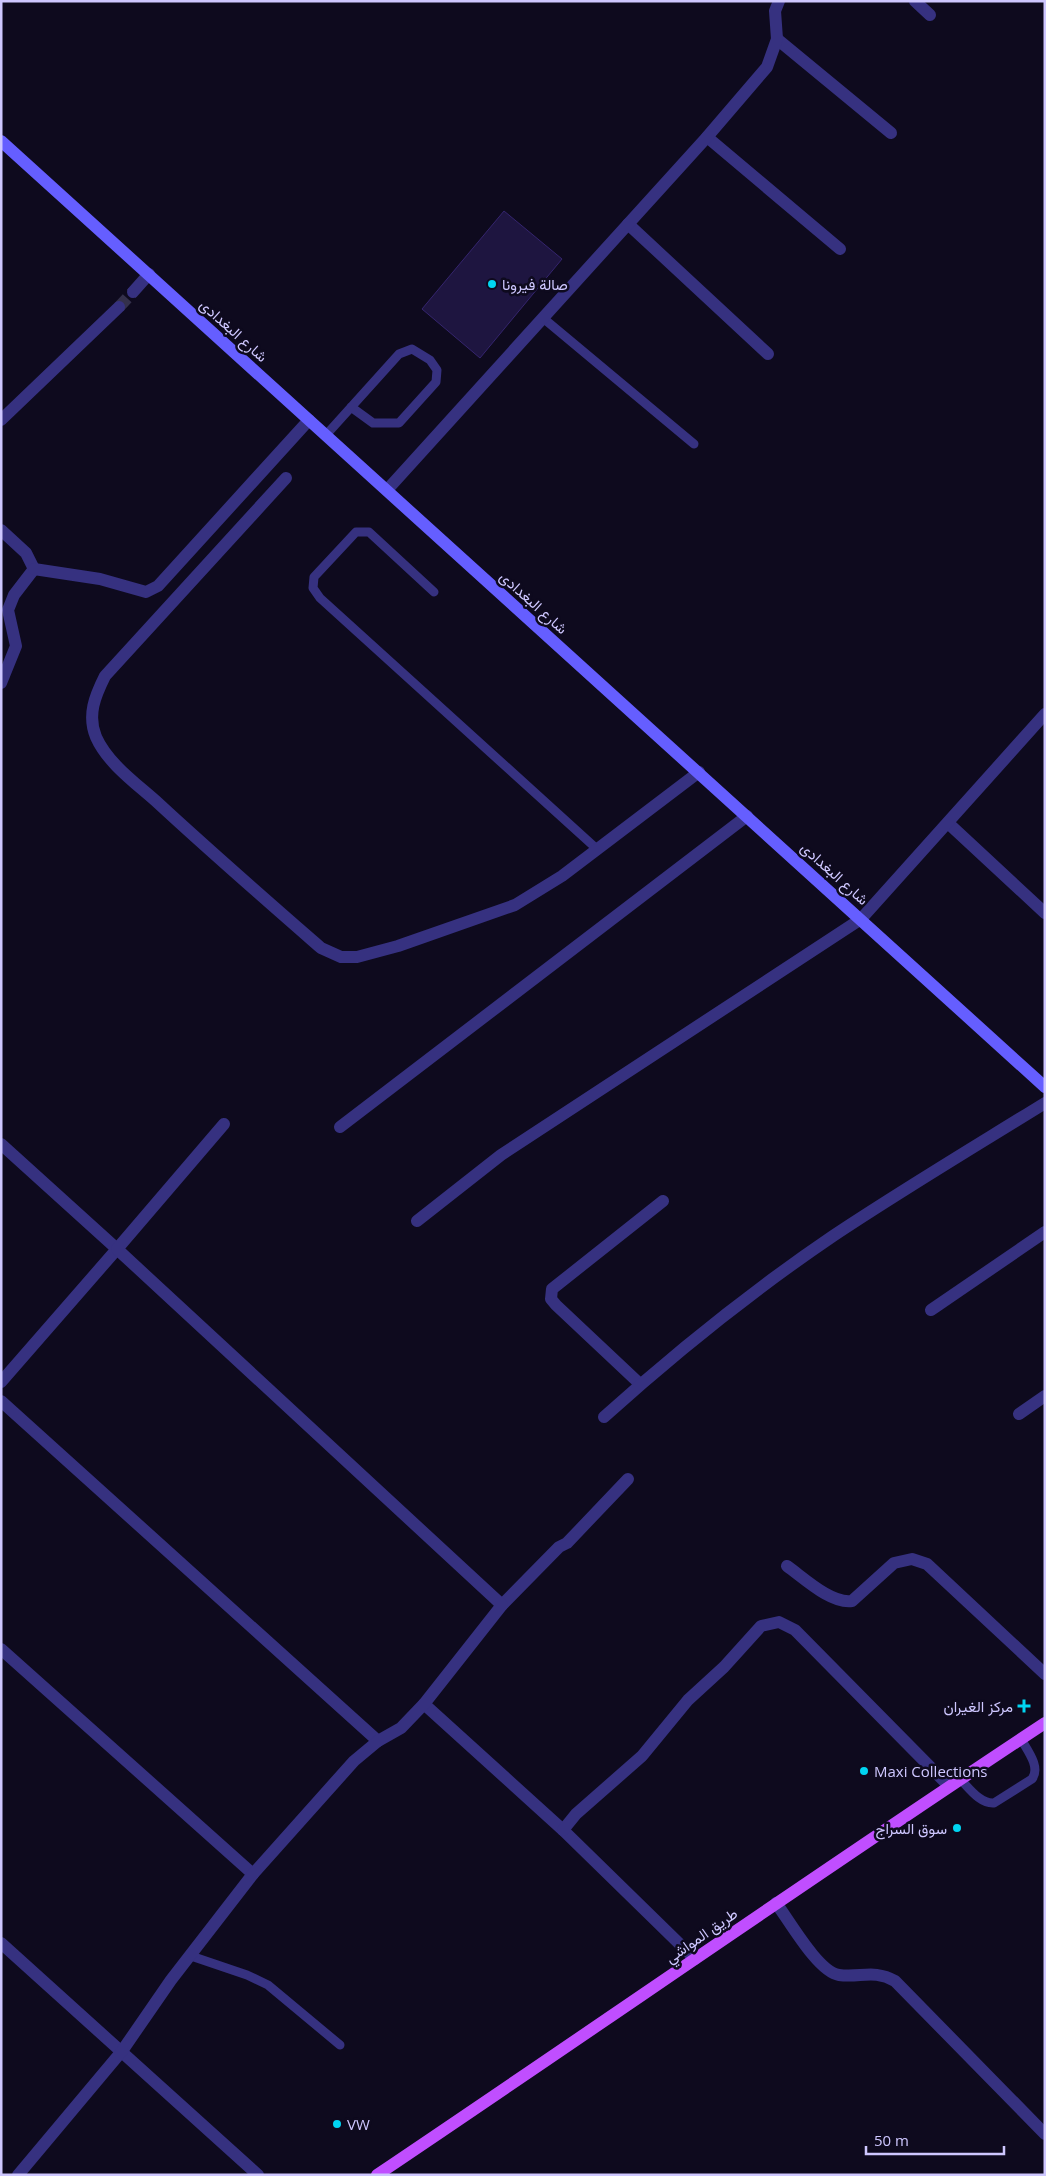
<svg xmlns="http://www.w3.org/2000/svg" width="1046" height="2176" viewBox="0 0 1046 2176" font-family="'Open Sans',Vazirmatn,sans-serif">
	<rect width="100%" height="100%" fill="#0e0a1e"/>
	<!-- building -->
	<path fill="#1e1540" stroke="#35256e" d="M504,211L562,259L480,358L422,309Z"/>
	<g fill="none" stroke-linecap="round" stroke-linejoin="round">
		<!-- street-tunnel -->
		<path stroke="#34304b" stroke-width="12" stroke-dasharray="12 6" stroke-linecap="butt" d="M119,307L133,292"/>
		<!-- lane -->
		<g stroke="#363180" stroke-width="9">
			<path d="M543,318L694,444"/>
			<path d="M326,435L399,354L412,349L430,360L437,370L436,382L399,423H373L351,407"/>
			<path d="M434,592L369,532H356L314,577L313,588L320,598L598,850"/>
			<path d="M960,1779C969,1788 980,1804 994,1803L1032,1779C1041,1767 1027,1750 1021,1739"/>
			<path d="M191,1956L247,1975L268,1985L340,2045"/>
		</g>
		<!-- street -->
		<g stroke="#363180" stroke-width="12">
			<path d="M915,1L930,15"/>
			<path d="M777,39L891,133"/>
			<path d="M707,137L840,249"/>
			<path d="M628,224L768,354"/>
			<path d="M133,292L149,274"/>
			<path d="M1,420L119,307"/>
			<path d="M286,478L105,676C95,696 87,715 96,737C108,764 137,784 158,803C212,853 266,900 321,948L341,957H357L398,946L515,905L562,876L699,772"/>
			<path d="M387,490L707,137L767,67L777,39L775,11L779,1"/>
			<path d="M1,530L26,553L34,569L14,595L8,610L16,646L1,683"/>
			<path d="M34,569L100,579L146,592L158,586L309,420"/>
			<path d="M948,823L1045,913"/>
			<path d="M340,1127L747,816"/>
			<path d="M1,1144L117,1249L1,1382"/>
			<path d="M417,1221L501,1155L861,919L1045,714"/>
			<path d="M931,1310L1045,1232"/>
			<path d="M640,1384L556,1305L551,1299L552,1289L663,1201"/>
			<path d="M1,1401L378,1741"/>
			<path d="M1019,1414L1045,1396"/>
			<path d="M604,1417C676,1352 752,1291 833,1236C902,1190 974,1147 1045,1103"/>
			<path d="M787,1566C804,1578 831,1604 852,1601L894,1563L912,1559L927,1564L1045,1674"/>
			<path d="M502,1605L559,1547L567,1543L628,1479"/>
			<path d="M1,1649L253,1874"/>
			<path d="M424,1704L563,1830L695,1959"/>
			<path d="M563,1830L576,1814L642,1756L688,1700L724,1667L761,1626L779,1622L795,1630L949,1786"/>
			<path d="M776,1903C789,1920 818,1972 839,1975C860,1978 874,1969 895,1981L1045,2134"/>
			<path d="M1,1943L258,2175"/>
			<path d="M18,2175L122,2051L171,1980L253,1874L354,1761L378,1741L401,1728L424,1704L502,1605L117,1249L224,1124"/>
		</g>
		<!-- secondary -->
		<path stroke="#655eff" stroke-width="12" d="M1,141L1045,1087"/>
		<!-- primary -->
		<path stroke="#c04eff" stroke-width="12" d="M377,2175C600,2025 821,1871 1045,1723"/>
	</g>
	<!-- markers -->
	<g fill="#00d5f2" stroke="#0e0a1e" stroke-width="2">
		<circle cx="492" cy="284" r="5"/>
		<path d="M1021.5 1698.5h5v5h5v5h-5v5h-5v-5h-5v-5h5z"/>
		<circle cx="864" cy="1771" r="5"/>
		<circle cx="957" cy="1828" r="5"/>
		<circle cx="337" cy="2124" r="5"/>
	</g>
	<g text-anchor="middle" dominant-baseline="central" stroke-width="5" stroke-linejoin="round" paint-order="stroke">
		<!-- poi labels -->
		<g font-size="15" fill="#cec7ff" stroke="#0e0a1e" text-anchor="start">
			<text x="502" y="284">صالة فيرونا</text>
			<text x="1013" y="1706" text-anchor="end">مركز الغيران</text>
			<text x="874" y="1771">Maxi Collections</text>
			<text x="947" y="1828" text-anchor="end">سوق السراج</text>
			<text x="347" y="2124">VW</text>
		</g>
		<!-- street labels -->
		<g font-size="15" fill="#cec7ff" stroke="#0e0a1e">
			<text transform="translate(234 330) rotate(42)">شارع البغدادى</text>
			<text transform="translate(534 602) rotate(42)">شارع البغدادى</text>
			<text transform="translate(835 873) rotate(42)">شارع البغدادى</text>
			<text transform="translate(701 1935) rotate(-35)">طريق المواشي</text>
		</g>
	</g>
	<!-- border -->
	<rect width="1046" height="2176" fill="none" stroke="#cec7ff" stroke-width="5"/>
	<!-- scale -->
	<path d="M866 2146v8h138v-8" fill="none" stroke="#cec7ff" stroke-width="2.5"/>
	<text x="874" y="2146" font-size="15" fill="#cec7ff" stroke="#0e0a1e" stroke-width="4" paint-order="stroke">50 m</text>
</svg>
